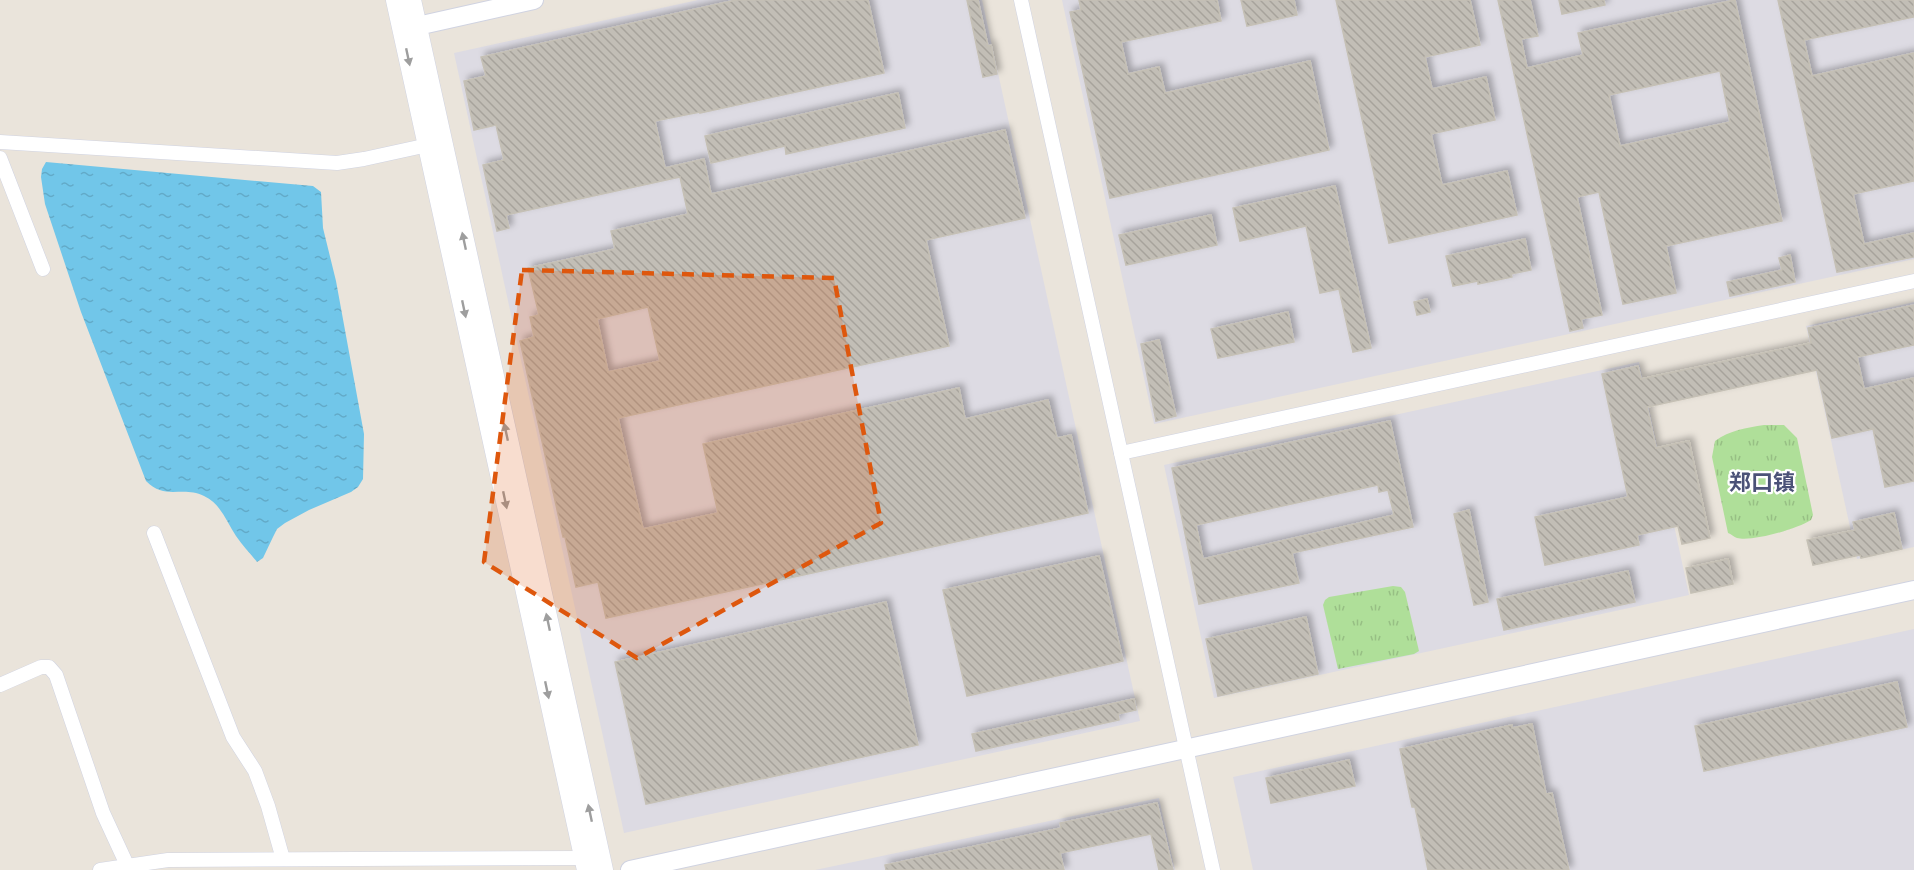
<svg xmlns="http://www.w3.org/2000/svg" width="1914" height="870" viewBox="0 0 1914 870" font-family="Manrope,'Noto Sans SC',sans-serif">
	<defs>
		<pattern id="grass-tufts" width="24" height="20" patternUnits="userSpaceOnUse" patternTransform="scale(1.5)"><rect width="24" height="20" fill="#afdf99"/><path d="M3 7l-1-3M5 7V3M7 7l1-3M15 17l-1-3M17 17v-4M19 17l1-3" fill="none" stroke="#97bf84"/></pattern>
		<pattern id="water-ripples" width="26" height="14" patternUnits="userSpaceOnUse" patternTransform="scale(1.5)"><rect width="26" height="14" fill="#71c6e9"/><path d="M2 4q2-2 4 0t4 0M15 11q2-2 4 0t4 0" fill="none" stroke="#62aac8"/></pattern>
		<pattern id="building-back-hatch" width="6" height="6" patternUnits="userSpaceOnUse" patternTransform="scale(1.5)"><rect width="6" height="6" fill="#c2beb6"/><path d="M-1 5l2 2M0 0l6 6M5-1l2 2" fill="none" stroke="#a7a39c"/></pattern>
		<filter id="shadow"><feDropShadow dx="4" dy="-4" stdDeviation="3" flood-color="#0004"/></filter>
	</defs>
	<rect width="100%" height="100%" fill="#eae4db"/>
	<!-- industrial -->
	<g fill="#dddbe3">
		<path d="M698,0H982L1140,721L624,833L454,53Z"/>
		<path d="M1062,0H1914V259L1154,424Z"/>
		<path d="M1914,302V547L1857,559L1806,326Z"/>
		<path d="M1639,362L1689,595L1214,698L1164,465Z"/>
		<path d="M1914,629V870H1253L1233,777Z"/>
		<path d="M1159,798L1175,870H815Z"/>
	</g>
	<!-- grass -->
	<g fill="url(#grass-tufts)">
		<path d="M1764,425H1784L1797,438L1813,515L1811,520C1797,529 1752,542 1737,538C1734,537 1731,534 1728,533L1712,457L1715,441C1730,430 1746,428 1764,425Z"/>
		<path d="M1393,586L1401,587L1405,592L1419,651L1414,654L1338,669L1323,605L1325,600L1329,597Z"/>
	</g>
	<!-- water -->
	<path fill="url(#water-ripples)" d="M46,162L313,186L321,192L323,228L336,281L364,434L363,479L358,487L351,492L309,510L285,523L277,529L273,537L263,558L257,562C250,553 242,545 236,536C226,521 221,504 204,496C182,485 166,501 146,481L81,312L45,204L41,177L42,169Z"/>
	<!-- building -->
	<g fill="url(#building-back-hatch)" stroke="#c5c0b5" stroke-width="1.5" fill-rule="evenodd" filter="url(#shadow)">
		<path d="M736,0H868L884,73L700,113V112L655,121L665,168L704,159L711,194L1005,130L1025,218L926,240L949,346L618,418L643,529L718,513L703,444L959,388L965,419L1048,400L1057,438L1071,435L1088,513L606,618L598,582L576,587L565,537H563L520,341L534,337L530,317L539,315L528,268L615,249L611,231L688,214L680,177L506,215L509,228L497,231L483,165L504,160L496,125L474,130L464,81L486,76L481,57ZM648,307L660,361L608,372L597,319Z"/>
		<path d="M967,0H978L988,46L991,45L997,74L983,77Z"/>
		<path d="M1079,0H1217L1221,21L1121,42L1128,74L1159,67L1165,93L1310,61L1329,150L1110,198L1070,12L1081,10Z"/>
		<path d="M1241,0H1294L1297,15L1247,26Z"/>
		<path d="M1336,0H1470L1480,45L1425,57L1432,89L1486,77L1495,120L1431,134L1442,185L1507,171L1517,215L1389,243Z"/>
		<path d="M1498,0H1530L1538,36L1521,39L1527,68L1583,55L1578,33L1735,0L1782,221L1666,246L1676,293L1623,304L1599,192L1577,197L1602,315L1581,319L1583,328L1570,331ZM1720,71L1730,122L1620,146L1609,95Z"/>
		<path d="M1559,0H1604L1605,5L1562,14Z"/>
		<path d="M1778,0H1914V17L1804,40L1812,76L1914,53V181L1853,194L1864,244L1914,233V257L1837,272Z"/>
		<path d="M898,93L905,128L786,154L785,146L711,163L705,136Z"/>
		<path d="M1335,186L1371,348L1353,352L1339,289L1320,293L1306,226L1240,241L1233,208Z"/>
		<path d="M1211,215L1217,245L1126,265L1119,235Z"/>
		<path d="M1525,239L1531,270L1511,274L1512,277L1478,284V281L1453,286L1446,256Z"/>
		<path d="M1790,255L1795,282L1730,296L1727,282L1782,270L1779,258Z"/>
		<path d="M1427,299L1430,312L1417,315L1414,302Z"/>
		<path d="M1914,305V345L1857,357L1864,389L1914,378V481L1885,487L1873,429L1832,438L1817,370L1647,407L1656,448L1689,441L1710,538L1682,544L1678,526L1637,535L1639,545L1545,565L1535,517L1628,497L1602,374L1638,366L1641,379L1811,343L1808,328Z"/>
		<path d="M1288,312L1294,342L1218,358L1211,329Z"/>
		<path d="M1159,340L1176,416L1156,421L1141,344Z"/>
		<path d="M1390,421L1413,527L1292,553L1299,583L1199,604L1172,468ZM1378,485L1379,492L1388,490L1394,515L1203,559L1196,525Z"/>
		<path d="M1469,510L1488,602L1474,605L1454,514Z"/>
		<path d="M1894,513L1902,549L1861,558L1860,555L1813,565L1807,540L1855,530L1853,522Z"/>
		<path d="M1099,556L1123,661L967,696L943,590Z"/>
		<path d="M1728,559L1733,584L1691,593L1686,568Z"/>
		<path d="M1628,571L1635,602L1504,630L1497,599Z"/>
		<path d="M886,602L918,745L646,804L615,662Z"/>
		<path d="M1306,617L1318,674L1218,696L1206,639Z"/>
		<path d="M1897,682L1907,727L1704,771L1695,726Z"/>
		<path d="M1134,699L1136,710L1118,714L1119,720L976,751L972,734Z"/>
		<path d="M1532,724L1546,794L1552,793L1569,870H1428L1415,807H1412L1400,749L1512,725V728Z"/>
		<path d="M1349,760L1355,786L1271,803L1266,778Z"/>
		<path d="M1157,803L1173,870H1159L1151,834L1060,853L1064,870H886L885,865L1061,828L1060,823Z"/>
	</g>
	<g fill="none" stroke-linecap="round" stroke-linejoin="round">
		<defs>
			<g id="minor">
				<path d="M1021,0L1213,870"/>
				<path d="M0,142L337,163L364,159L428,145"/>
				<path d="M0,158L43,269"/>
				<path d="M1121,453L1914,281"/>
				<path d="M154,533L233,737L255,771L268,806L283,859"/>
				<path d="M0,685L41,667H49L56,675L103,813L127,865"/>
				<path d="M100,870L168,860L584,858"/>
			</g>
			<g id="tertiary">
				<path d="M404,29L534,0"/>
				<path d="M630,870L1914,590"/>
			</g>
			<g id="secondary">
				<path d="M396,0L587,870"/>
				<path d="M411,0L603,870"/>
			</g>
		</defs>
		<!-- minor casing -->
		<use href="#minor" stroke="#d0d3e1" stroke-width="15"/>
		<!-- tertiary casing -->
		<use href="#tertiary" stroke="#d0d3e1" stroke-width="20"/>
		<!-- secondary casing -->
		<use href="#secondary" stroke="#d0d3e1" stroke-width="21"/>
		<!-- minor -->
		<use href="#minor" stroke="#fff" stroke-width="14"/>
		<!-- tertiary -->
		<use href="#tertiary" stroke="#fff" stroke-width="18"/>
		<!-- secondary -->
		<use href="#secondary" stroke="#fff" stroke-width="20"/>
	</g>
	<!-- one-way arrows -->
	<defs><path id="oneway-solid" d="M-6-.8H1V-3.2L6.5 0L1 3.2V.8H-6Z" transform="scale(1.5)"/></defs>
	<g fill="#9e9e9e">
		<use href="#oneway-solid" transform="translate(408 57) rotate(78)"/>
		<use href="#oneway-solid" transform="translate(464 241) rotate(-102)"/>
		<use href="#oneway-solid" transform="translate(464 309) rotate(78)"/>
		<use href="#oneway-solid" transform="translate(506 432) rotate(-102)"/>
		<use href="#oneway-solid" transform="translate(505 500) rotate(78)"/>
		<use href="#oneway-solid" transform="translate(548 622) rotate(-102)"/>
		<use href="#oneway-solid" transform="translate(547 690) rotate(78)"/>
		<use href="#oneway-solid" transform="translate(590 813) rotate(-102)"/>
	</g>
	<!-- marked area -->
	<path fill="#de570d" fill-opacity="0.2" stroke="#de570d" stroke-width="4.5" stroke-dasharray="12 8" stroke-linejoin="round" d="M522,270L834,278L881,523L637,658L484,562Z"/>
	<g text-anchor="middle" dominant-baseline="central" stroke-width="4.5" stroke-linejoin="round" paint-order="stroke">
		<!-- district labels -->
		<g font-size="22" font-weight="bold" fill="#4b5277" stroke="#fff">
			<text x="1762" y="482">郑口镇</text>
		</g>
	</g>
</svg>
